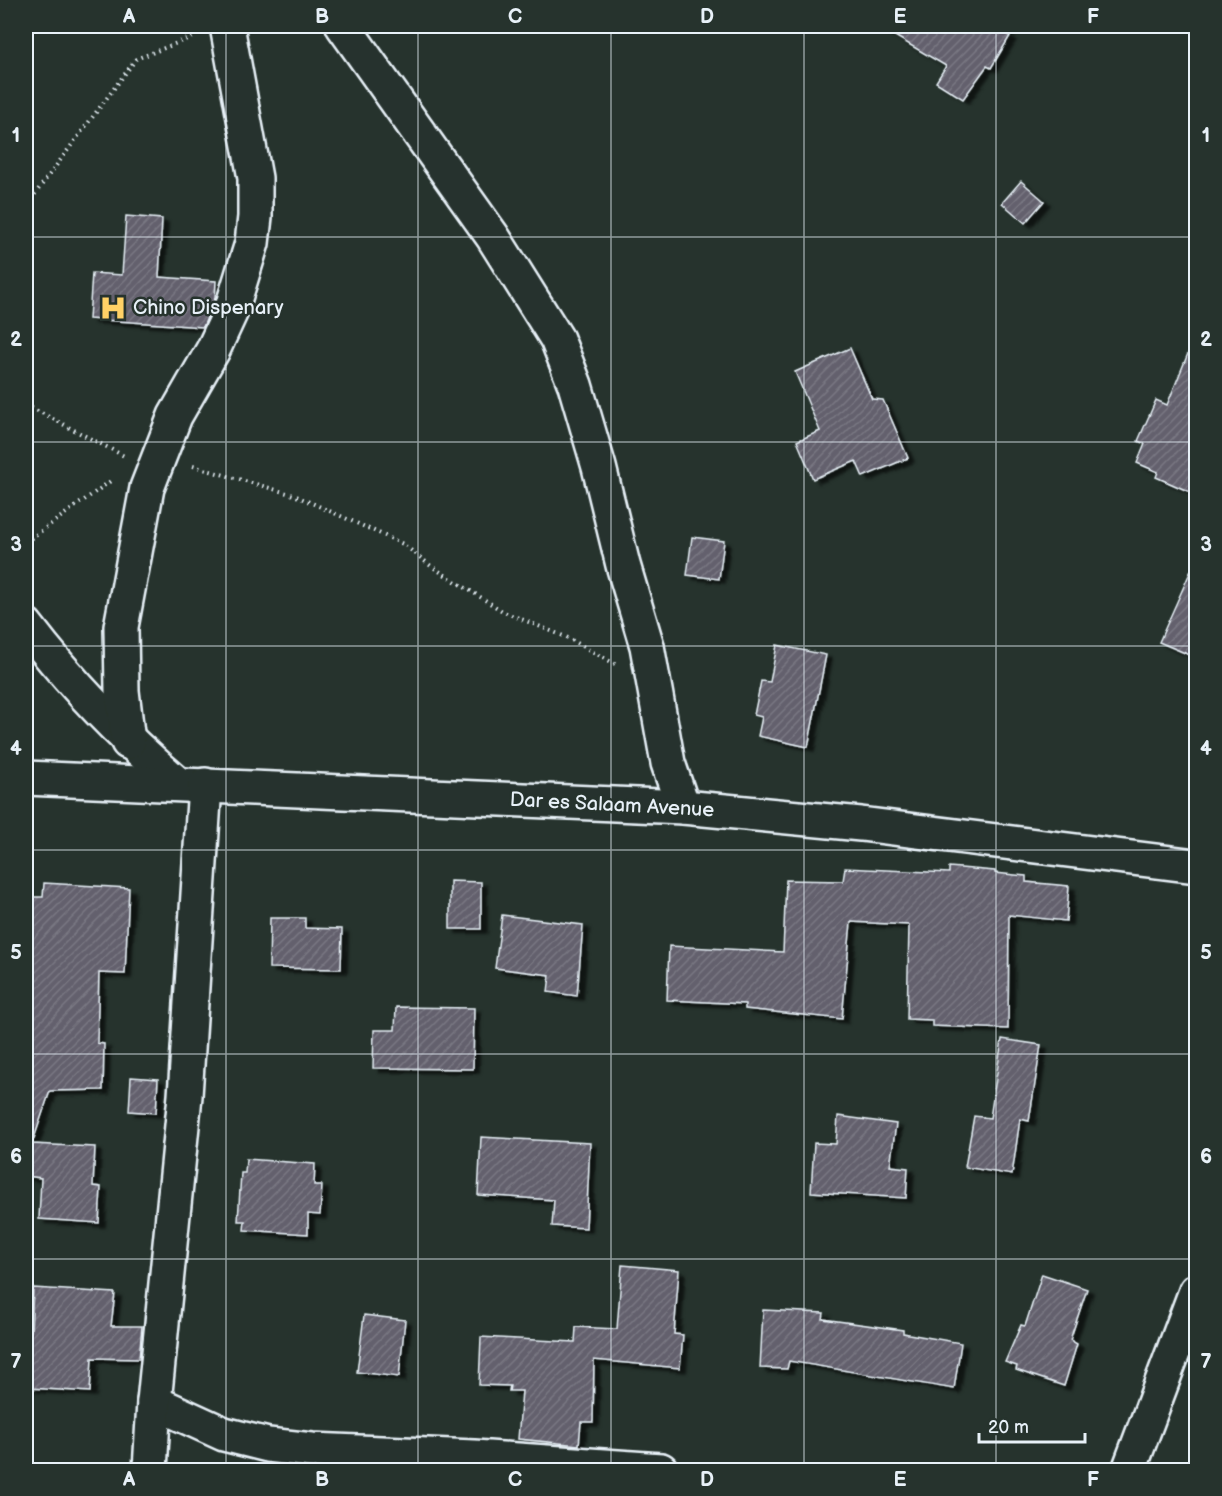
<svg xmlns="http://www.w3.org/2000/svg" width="1222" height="1496" viewBox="0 0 1222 1496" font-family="'Balsamiq Sans',sans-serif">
	<defs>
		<pattern id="building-hatch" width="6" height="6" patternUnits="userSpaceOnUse" patternTransform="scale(1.5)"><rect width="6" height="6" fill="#63616d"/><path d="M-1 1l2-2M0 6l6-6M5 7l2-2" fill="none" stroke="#797883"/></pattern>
		<filter id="shadow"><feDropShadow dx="6" dy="4" stdDeviation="1.5" flood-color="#0009"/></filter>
	</defs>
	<rect width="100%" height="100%" fill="#26332d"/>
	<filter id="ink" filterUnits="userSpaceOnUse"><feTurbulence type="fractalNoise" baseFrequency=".0167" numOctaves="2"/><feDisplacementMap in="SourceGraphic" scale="12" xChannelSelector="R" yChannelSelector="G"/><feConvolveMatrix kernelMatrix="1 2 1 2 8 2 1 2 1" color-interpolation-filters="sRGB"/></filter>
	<g filter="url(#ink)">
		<!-- building -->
		<g fill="url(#building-hatch)" stroke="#e8f1f8" stroke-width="1.5" filter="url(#shadow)">
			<path d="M878,26H993L1010,36L991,68L987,66L963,99L936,82L946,66Z"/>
			<path d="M1021,181L1044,201L1025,223L1002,203Z"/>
			<path d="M126,216L162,219L159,277L216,281L215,298L203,327L89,319L92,273L122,275Z"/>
			<path d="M1196,334H1197V495L1156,477L1158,472L1137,463L1145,444L1138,441L1156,400L1167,405Z"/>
			<path d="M850,348L872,399L883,400L908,458L863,477L856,461L813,479L797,441L820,431L795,372Z"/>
			<path d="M692,537L724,541L719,579L687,575Z"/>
			<path d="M1197,557V658L1159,642Z"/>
			<path d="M777,645L826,655L808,747L758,736L762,717L754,715L761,681L770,682Z"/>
			<path d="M949,867L995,871V873L1026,876V882L1069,886L1066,921L1009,915L1008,1029L932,1026V1020L907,1019L909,925L851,922L842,1019L745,1009V1004L667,1000L669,946L783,952L786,880L843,881L845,868L949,873Z"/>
			<path d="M450,881L481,882V929H450Z"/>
			<path d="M44,883L129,888L125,974L99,973L97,1043L104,1044L103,1090L50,1091L32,1144L95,1147L93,1186L101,1187L99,1223L39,1219L41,1178L26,1176V897H43Z"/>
			<path d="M502,915L583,925L577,996L548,992L550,975L495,968Z"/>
			<path d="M270,918H305V928L342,929L341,969L269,968Z"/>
			<path d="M396,1007L474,1008L473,1069L373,1068L374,1030H395Z"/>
			<path d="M1002,1039L1041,1045L1029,1121L1020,1119L1012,1175L965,1167L974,1116L990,1118Z"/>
			<path d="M131,1077L158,1079L156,1113L129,1111Z"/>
			<path d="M838,1116L896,1124L890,1166L908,1168L906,1198L811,1192L814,1143L836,1144Z"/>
			<path d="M481,1137L590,1143L586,1228L552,1226L554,1200L478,1195Z"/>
			<path d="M246,1159L315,1164L314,1185H322L320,1215L308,1214V1234L244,1230L245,1221H238L241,1173H245Z"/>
			<path d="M622,1265L679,1270L674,1334L683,1335L680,1368L594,1360L593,1422H581L579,1445L518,1439L522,1391H509L510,1386L479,1385L481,1337L575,1342L576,1327L617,1329Z"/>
			<path d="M1042,1274L1087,1289L1070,1340L1077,1344L1064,1386L1016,1370L1017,1366L1005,1362L1021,1325L1025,1326Z"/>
			<path d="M33,1288L115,1293L111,1326H142L139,1359L92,1358L90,1392L30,1388L31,1370H26V1331H31Z"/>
			<path d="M763,1310L824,1313L823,1319L903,1330V1333L961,1343L954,1389L789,1361L787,1369L760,1368Z"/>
			<path d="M364,1315L405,1320L399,1377L357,1372Z"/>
		</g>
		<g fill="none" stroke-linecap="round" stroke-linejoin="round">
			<defs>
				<g id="minor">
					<path d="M343,26L493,237L557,339L575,385L599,467L623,565L647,646L668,763L683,807"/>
					<path d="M26,625C71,684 121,736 178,784"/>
					<path d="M128,742L122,691L121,627L147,488L175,416L213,350L231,311L252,243L255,217V178L227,26"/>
					<path d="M26,778L683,807L861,824L1196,866"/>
					<path d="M154,1402L224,1434L268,1445L312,1450L474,1457L661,1470"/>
					<path d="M150,1470L154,1402L185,1096L205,785"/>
					<path d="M1129,1470L1196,1291"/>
				</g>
			</defs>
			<!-- minor casing -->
			<use href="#minor" stroke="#e8f1f8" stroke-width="38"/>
			<!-- path -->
			<g stroke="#e8f1f8" stroke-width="4" stroke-dasharray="1.5 4.5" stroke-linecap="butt">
				<path d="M26,210L29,202L136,59L195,36"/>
				<path d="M26,405L124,456"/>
				<path d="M193,466L294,495L403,544L431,566L504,612L566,637L615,664"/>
				<path d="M26,542L112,480"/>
			</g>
			<!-- minor -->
			<use href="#minor" stroke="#26332d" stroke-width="33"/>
		</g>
	</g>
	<!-- grid -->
	<path fill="none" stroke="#e8f1f8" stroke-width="1.5" stroke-opacity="0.55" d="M226,26V1470M418,26V1470M611,26V1470M804,26V1470M996,26V1470M26,237H1196M26,442H1196M26,646H1196M26,850H1196M26,1054H1196M26,1259H1196"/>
	<!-- icons -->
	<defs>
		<symbol id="hospital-bare" viewBox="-9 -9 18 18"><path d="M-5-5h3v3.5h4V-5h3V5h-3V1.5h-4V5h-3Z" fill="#ffd166" stroke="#26332d" stroke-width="2.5" paint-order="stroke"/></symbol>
	</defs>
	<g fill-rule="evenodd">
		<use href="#hospital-bare" x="94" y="289" width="38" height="38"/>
	</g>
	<g text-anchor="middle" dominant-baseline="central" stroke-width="5" stroke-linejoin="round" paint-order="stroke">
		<!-- poi labels -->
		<g font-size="20" fill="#e8f1f8" stroke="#26332d" text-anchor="start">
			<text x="133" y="308">Chino Dispenary</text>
		</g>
		<!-- street labels -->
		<g font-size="20" fill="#e8f1f8" stroke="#26332d">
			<text transform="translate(612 805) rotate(3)">Dar es Salaam Avenue</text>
		</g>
	</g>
	<!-- margin -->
	<rect width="1222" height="1496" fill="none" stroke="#26332d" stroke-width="66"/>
	<!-- scale -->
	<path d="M979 1433v9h106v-9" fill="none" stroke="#e8f1f8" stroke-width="3"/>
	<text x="988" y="1433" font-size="18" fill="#e8f1f8" stroke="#26332d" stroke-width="4.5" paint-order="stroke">20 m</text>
	<rect x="33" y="33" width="1156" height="1430" fill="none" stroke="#e8f1f8" stroke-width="2"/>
	<g font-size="20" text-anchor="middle" font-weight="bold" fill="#e8f1f8">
		<text x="129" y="23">A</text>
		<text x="322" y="23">B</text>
		<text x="515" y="23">C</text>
		<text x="707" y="23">D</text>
		<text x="900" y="23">E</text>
		<text x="1093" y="23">F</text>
		<text x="16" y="142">1</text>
		<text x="1206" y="142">1</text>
		<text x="16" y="346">2</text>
		<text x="1206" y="346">2</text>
		<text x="16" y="551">3</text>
		<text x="1206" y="551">3</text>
		<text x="16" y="755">4</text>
		<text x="1206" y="755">4</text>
		<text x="16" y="959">5</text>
		<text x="1206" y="959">5</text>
		<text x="16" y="1163">6</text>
		<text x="1206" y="1163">6</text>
		<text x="16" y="1368">7</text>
		<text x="1206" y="1368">7</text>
		<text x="129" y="1486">A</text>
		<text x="322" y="1486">B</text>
		<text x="515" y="1486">C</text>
		<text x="707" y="1486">D</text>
		<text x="900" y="1486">E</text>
		<text x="1093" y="1486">F</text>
	</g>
</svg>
